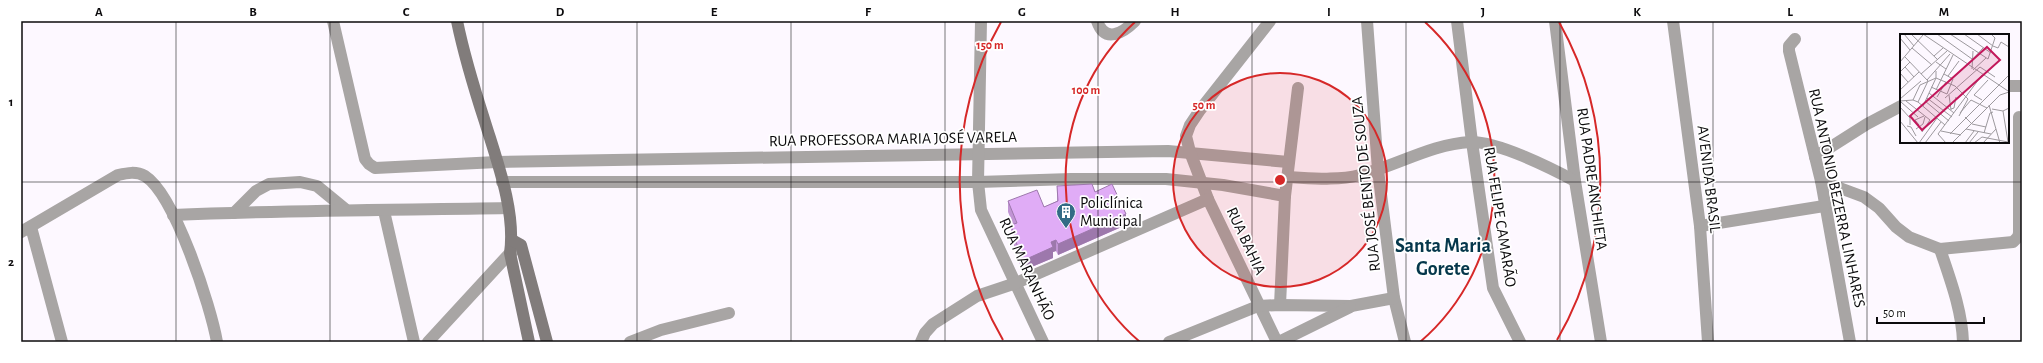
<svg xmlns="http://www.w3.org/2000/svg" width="2043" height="363" viewBox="0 0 2043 363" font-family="'Alegreya Sans',sans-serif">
	<rect width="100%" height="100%" fill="#fdf8ff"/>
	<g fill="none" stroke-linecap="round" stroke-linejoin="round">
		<!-- street -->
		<g stroke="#a8a5a4" stroke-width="12">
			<path d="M333,21L365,159L369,164L375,168L497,162L1168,151L1288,162"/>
			<path d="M981,21L978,182L981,210L1043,342"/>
			<path d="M1097,21C1105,44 1123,33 1135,21"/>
			<path d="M1270,21L1200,110L1190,125L1186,136L1190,152L1208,199L1277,342"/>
			<path d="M1367,21L1378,170L1394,298L1405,342"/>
			<path d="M1457,21L1472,142L1493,288L1520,342"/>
			<path d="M1555,21L1575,181L1601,342"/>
			<path d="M1673,21L1700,226L1708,342"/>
			<path d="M1795,39L1789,46V51L1821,181L1850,342"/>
			<path d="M2008,86H2022"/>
			<path d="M1815,157L1867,124L1901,106"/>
			<path d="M1287,177C1311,178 1336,181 1360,175C1396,166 1432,144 1470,142C1497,141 1551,168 1575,181"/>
			<path d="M1821,181L1864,197L1879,208L1896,227L1909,237L1940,249L2013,242L2018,237L2019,233V117"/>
			<path d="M502,182H978L1071,179H1166L1223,185L1285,196"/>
			<path d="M384,211L414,342"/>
			<path d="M234,213L256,191L269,184L300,182L317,186L345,209"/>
			<path d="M173,215C285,210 396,210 508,208"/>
			<path d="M1700,226L1824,206"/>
			<path d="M31,227L62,342"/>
			<path d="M21,232L118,175C127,173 136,171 145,176C175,195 211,307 217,342"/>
			<path d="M1940,249C1950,279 1962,310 1963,342"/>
			<path d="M1280,305L1285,196L1298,88"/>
			<path d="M428,342L510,253L517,248"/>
			<path d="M630,342L661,330L729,313"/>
			<path d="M921,342L925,333L933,324L977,296L1016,283L1208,199"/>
			<path d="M1169,342L1258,306L1280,305L1351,306L1394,298"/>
			<path d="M1279,342L1350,307"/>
		</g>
		<!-- secondary -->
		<g stroke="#817c7b" stroke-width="12">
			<path d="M457,21C464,55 474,88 485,122C497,161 516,212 510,253L529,342"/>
			<path d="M512,240L521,245L547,342"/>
		</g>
	</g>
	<!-- wall -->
	<path fill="#c194d4" d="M1057,186L1095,192L1126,225L1058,255L1056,251L1053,252V258L1022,271L1011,236V225L1013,224L1008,212V201L1044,207L1057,201Z"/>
	<!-- shaded-wall -->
	<g fill="#9d78ac">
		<path d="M1126,214V225L1058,255V244Z"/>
		<path d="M1056,240V251L1053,252V258L1022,271V261L1051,242Z"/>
	</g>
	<!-- building -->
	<path fill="#e0acf6" stroke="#9d78ac" d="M1092,184L1095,192L1112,184L1126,214L1058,244L1056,240L1051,242L1053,247L1022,261L1011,225L1017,223L1008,201L1037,190L1044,207L1058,201L1057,186Z"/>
	<!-- grid -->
	<path fill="none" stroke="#0c0b0d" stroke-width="1" stroke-opacity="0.55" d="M176,21V342M330,21V342M483,21V342M637,21V342M791,21V342M945,21V342M1098,21V342M1252,21V342M1406,21V342M1560,21V342M1713,21V342M1867,21V342M21,182H2022"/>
	<!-- distance rings -->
	<circle cx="1280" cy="180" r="107" fill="#d62828" fill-opacity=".12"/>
	<g fill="none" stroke="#d62828" stroke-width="2">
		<circle cx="1280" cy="180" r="107"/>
		<path d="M1140 342A214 214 0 0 1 1135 22M1425 22A214 214 0 0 1 1420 342"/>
		<path d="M1003 340A320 320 0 0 1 1001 22M1559 22A320 320 0 0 1 1557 340"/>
	</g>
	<!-- icons -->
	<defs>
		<symbol id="building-pin" viewBox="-11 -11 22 30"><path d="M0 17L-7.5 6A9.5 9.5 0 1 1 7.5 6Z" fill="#336b85" stroke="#fff"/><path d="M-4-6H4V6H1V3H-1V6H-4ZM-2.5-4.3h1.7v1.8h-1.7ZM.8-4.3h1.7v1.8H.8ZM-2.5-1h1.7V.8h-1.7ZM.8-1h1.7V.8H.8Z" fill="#fff"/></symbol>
	</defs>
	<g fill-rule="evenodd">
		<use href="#building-pin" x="1055" y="201" width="22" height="30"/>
	</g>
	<g text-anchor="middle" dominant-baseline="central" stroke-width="3.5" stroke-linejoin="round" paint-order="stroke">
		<!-- street labels -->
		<g font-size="16" fill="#0c0b0d" stroke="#fff">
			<text transform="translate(893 139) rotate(-1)">RUA PROFESSORA MARIA JOSÉ VARELA</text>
			<text transform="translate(1592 179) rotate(82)">RUA PADRE ANCHIETA</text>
			<text transform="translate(1709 179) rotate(83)">AVENIDA BRASIL</text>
			<text transform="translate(1366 184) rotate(-96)">RUA JOSÉ BENTO DE SOUZA</text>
			<text transform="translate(1837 198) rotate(78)">RUA ANTONIO BEZERRA LINHARES</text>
			<text transform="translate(1500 217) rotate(81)">RUA FELIPE CAMARÃO</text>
			<text transform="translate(1246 241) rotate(65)">RUA BAHIA</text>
			<text transform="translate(1027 269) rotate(65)">RUA MARANHÃO</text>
		</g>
		<!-- poi labels -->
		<g font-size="16" fill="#0c0b0d" stroke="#fff" text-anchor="start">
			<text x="1080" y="203">Policlínica<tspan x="1080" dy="18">Municipal</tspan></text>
		</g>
		<!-- district labels -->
		<g font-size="20" font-weight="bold" fill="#05374b" stroke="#fff">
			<text x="1443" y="246">Santa Maria<tspan x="1443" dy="23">Gorete</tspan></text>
		</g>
	</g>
	<!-- overview -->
	<g transform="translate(1900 34)">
		<rect width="109" height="109" fill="#fdf8ff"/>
		<path fill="none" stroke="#9d999e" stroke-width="1" d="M4,0L14,12M11,0L38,26M23,0L108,57M37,0L72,25M50,0L88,25L95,4L91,0M64,0L91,19M77,0L93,12M0,4L10,16M93,12L98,14L101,8L109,13M12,14L32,31M34,22L43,14M5,23L28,47L18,68M72,26L83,14M0,28L23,1M36,28L46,35M5,33L14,43M72,35L73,17M73,36L86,24M0,38L10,28M0,39L8,48M21,40L47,17M44,40L53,45L47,60M48,42L59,27M27,46L50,20M31,53L47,60M0,56L19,38M36,56L53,21M29,59L54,79M49,61L51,76M37,63L46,48M27,64L52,83M45,64L80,33L95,43M0,65L21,47M13,66L20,51L36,44L55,52L68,65L59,82M82,66L74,61L88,46M0,67L13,66L18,68L45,91M6,67L30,86L22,98M25,67L49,87M1,68L18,83M89,71L100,109M23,72L36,44V37M0,73L10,84V91M51,75L54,74L56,63M92,75L103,77L109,74M103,77L108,108M60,79L71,66L87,74M65,83L72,90L86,93M0,87L18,109M19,91L15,86L24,82M7,92L11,93L16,102M16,95L23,90L25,83M66,95L91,100M41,97L61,101M84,99L90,79L93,78M38,100L82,41M38,100L46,109M50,100L109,41M19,109L37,84M25,109L41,88M52,109L100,61L109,58M65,109L74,97M69,109L78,98M74,109L82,103L108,108M83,109L96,95"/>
		<path fill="#c2185b" fill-opacity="0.15" stroke="#c2185b" stroke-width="2" d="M87,13L100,26L22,96L10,82Z"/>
		<rect width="109" height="109" fill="none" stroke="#0c0b0d" stroke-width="2"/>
	</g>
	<circle cx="1280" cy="180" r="6" fill="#d62828" stroke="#fff" stroke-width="2"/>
	<g font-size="12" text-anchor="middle" font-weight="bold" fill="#d62828" stroke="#fff" stroke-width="3.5" stroke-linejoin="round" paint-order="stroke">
		<text x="990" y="49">150 m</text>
		<text x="1086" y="94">100 m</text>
		<text x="1204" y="109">50 m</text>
	</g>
	<!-- border -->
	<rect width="2043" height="363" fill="none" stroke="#ffffff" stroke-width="44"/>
	<!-- scale -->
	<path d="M1877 317v6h107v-6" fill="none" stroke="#0c0b0d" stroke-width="2"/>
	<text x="1883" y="317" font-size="12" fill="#0c0b0d" stroke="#ffffff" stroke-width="3" paint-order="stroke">50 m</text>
	<rect x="22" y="22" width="1999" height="319" fill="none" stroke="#0c0b0d" stroke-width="1.5"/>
	<g font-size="13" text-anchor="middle" font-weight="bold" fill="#0c0b0d">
		<text x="99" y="16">A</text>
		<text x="253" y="16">B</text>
		<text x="406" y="16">C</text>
		<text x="560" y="16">D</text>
		<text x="714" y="16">E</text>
		<text x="868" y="16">F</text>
		<text x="1022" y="16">G</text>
		<text x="1175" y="16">H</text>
		<text x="1329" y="16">I</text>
		<text x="1483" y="16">J</text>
		<text x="1637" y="16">K</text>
		<text x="1790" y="16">L</text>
		<text x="1944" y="16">M</text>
		<text x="11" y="106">1</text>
		<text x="11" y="266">2</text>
	</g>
</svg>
